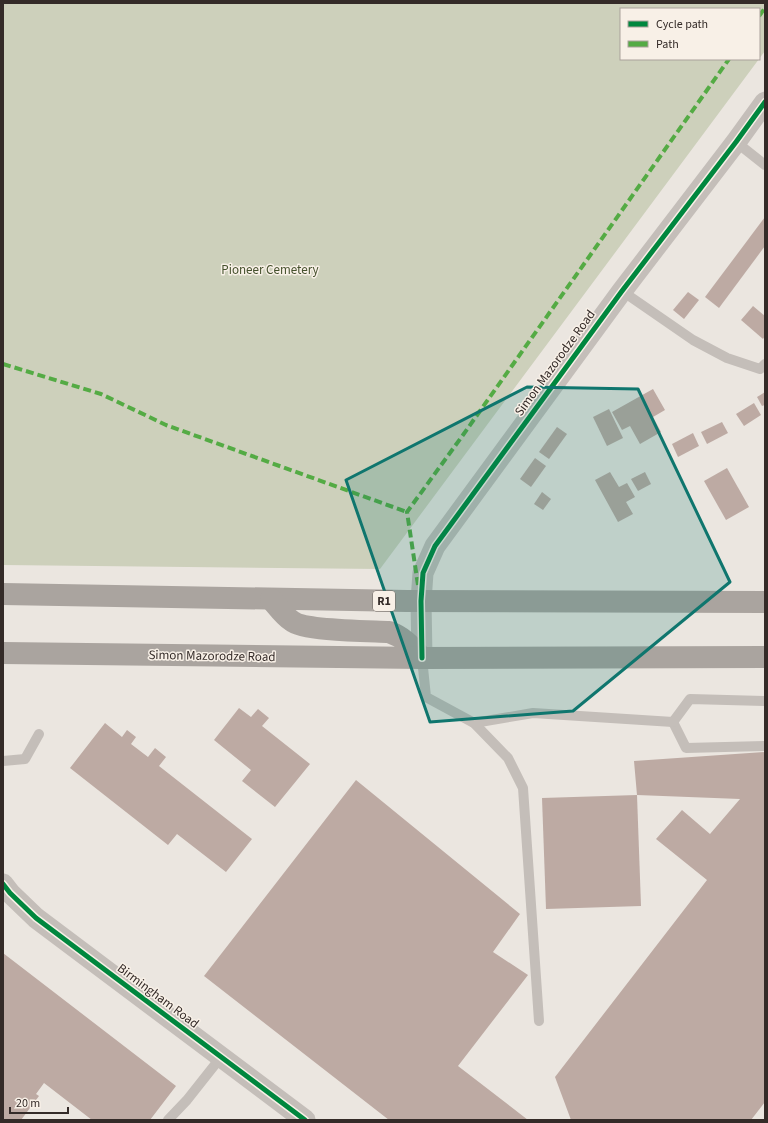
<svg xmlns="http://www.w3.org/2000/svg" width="768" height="1123" viewBox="0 0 768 1123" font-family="'Source Sans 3',sans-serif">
	<rect width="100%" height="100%" fill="#ebe6e0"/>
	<!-- green -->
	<path fill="#cdd0bb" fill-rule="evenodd" d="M3,3H765V51L380,569L3,565ZM621,9H759V59H621Z"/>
	<!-- building -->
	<g fill="#bdaaa3">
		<path d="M765,217V246L719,308L705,297Z"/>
		<path d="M688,292L699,300L684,319L673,310Z"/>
		<path d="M753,306L765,316V336L763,339L741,320Z"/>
		<path d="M653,389L665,410L653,417L661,432L640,444L630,426L622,430L612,412Z"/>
		<path d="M765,392V405L762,406L757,397Z"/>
		<path d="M754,403L761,415L744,426L736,414Z"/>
		<path d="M609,409L623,438L607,446L593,417Z"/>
		<path d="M722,422L728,433L707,444L701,432Z"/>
		<path d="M557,427L567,434L549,459L539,452Z"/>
		<path d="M693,433L699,446L678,457L672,444Z"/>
		<path d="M535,458L546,466L531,487L520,479Z"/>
		<path d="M727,468L749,507L726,520L704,481Z"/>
		<path d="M610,472L619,487L627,483L635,497L626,502L633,514L618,522L595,480Z"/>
		<path d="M645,472L651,484L638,491L631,479Z"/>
		<path d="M542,492L551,499L543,510L534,504Z"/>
		<path d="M239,708L251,717L258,709L269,718L262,726L310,764L275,807L242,781L251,770L214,740Z"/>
		<path d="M105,723L122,737L127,730L136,737L131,744L148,757L155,748L166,757L159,766L252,839L226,872L177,834L168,845L70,768Z"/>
		<path d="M765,752V1102L751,1120H571L555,1077L707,880L656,839L682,810L710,834L740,799L637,795L634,761Z"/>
		<path d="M356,780L520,914L493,952L528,975L458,1066L528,1120H389L204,976Z"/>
		<path d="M637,795L641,906L546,909L542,798Z"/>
		<path d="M3,953L176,1086L150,1120H92L44,1083L36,1094L39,1096L21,1120H3Z"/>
	</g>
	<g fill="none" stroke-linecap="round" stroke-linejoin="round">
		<!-- lane -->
		<g stroke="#c4beb9" stroke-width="10">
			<path d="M736,142L765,165"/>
			<path d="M622,291L693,340L727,358L760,369L765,364"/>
			<path d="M422,658L426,697L474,723L508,758L523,788L539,1021"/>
			<path d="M673,722L686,748L765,746"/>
			<path d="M474,723L533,713L673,722L690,699L765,701"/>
			<path d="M3,761L25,759L39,734"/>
			<path d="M168,1120L187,1100L221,1057"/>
		</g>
		<!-- street -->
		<g stroke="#c4beb9" stroke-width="21">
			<path d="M422,658L421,601L423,573L435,546L622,291L736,142L765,102"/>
			<path d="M3,884L10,893L36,918L305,1120"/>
		</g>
		<!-- highway -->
		<g stroke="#aaa49f" stroke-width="22">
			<path d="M3,594L407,601L765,602"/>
			<path d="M271,599C277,606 284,616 292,621C304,631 370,631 389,632C404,637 412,647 422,658"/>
			<path d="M3,653L422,658L765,657"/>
		</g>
		<!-- quiet -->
		<g stroke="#54ab44" stroke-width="4" stroke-dasharray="8 4" stroke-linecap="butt">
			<path d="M759,16L765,8"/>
			<path d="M3,364L101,394L166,425L407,512"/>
			<path d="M418,585L407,512L463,435L729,59"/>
		</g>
		<defs>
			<g id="cycleway">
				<path d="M422,658L421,601L423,573L435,546L622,291L736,142L765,102"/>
				<path d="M3,884L10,893L36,918L305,1120"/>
			</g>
		</defs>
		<!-- cycleway casing -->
		<use href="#cycleway" stroke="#f8f0e7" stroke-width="8"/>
		<!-- cycleway -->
		<use href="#cycleway" stroke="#00873e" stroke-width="5"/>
	</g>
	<!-- marked area -->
	<path fill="#0f766e" fill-opacity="0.2" stroke="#0f766e" stroke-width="3" stroke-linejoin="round" d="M527,387L638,389L730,582L573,711L430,722L346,480Z"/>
	<g text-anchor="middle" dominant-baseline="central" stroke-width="3" stroke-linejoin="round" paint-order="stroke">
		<!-- shield labels -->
		<rect fill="#f8f0e7" stroke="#6f6661" stroke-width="1" x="373" y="591" width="22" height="20" rx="3"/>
		<g font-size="12" font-weight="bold" fill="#342b28">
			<text x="384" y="601">R1</text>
		</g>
		<!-- park labels -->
		<g font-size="13" fill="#45512d" stroke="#f8f0e7">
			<text x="270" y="270">Pioneer Cemetery</text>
		</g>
		<!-- street labels -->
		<g font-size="13" fill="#342b28" stroke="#f8f0e7">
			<text transform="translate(555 363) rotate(-54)">Simon Mazorodze Road</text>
			<text transform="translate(212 656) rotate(1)">Simon Mazorodze Road</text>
			<text transform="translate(158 996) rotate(37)">Birmingham Road</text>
		</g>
	</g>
	<!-- border -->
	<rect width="768" height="1123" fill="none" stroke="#342b28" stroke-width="8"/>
	<!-- legend -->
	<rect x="620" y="8" width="140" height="52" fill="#f8f0e7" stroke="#aaa19b"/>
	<rect x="628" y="21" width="20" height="6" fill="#00873e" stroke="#aaa19b"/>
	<text x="656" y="28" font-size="12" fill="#342b28">Cycle path</text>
	<rect x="628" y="41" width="20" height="6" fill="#54ab44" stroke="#aaa19b"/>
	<text x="656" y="48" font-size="12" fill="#342b28">Path</text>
	<!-- scale -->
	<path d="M10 1107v6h58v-6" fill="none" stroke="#342b28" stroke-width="2"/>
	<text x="16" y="1107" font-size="12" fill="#342b28" stroke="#f8f0e7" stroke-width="3" paint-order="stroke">20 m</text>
</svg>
